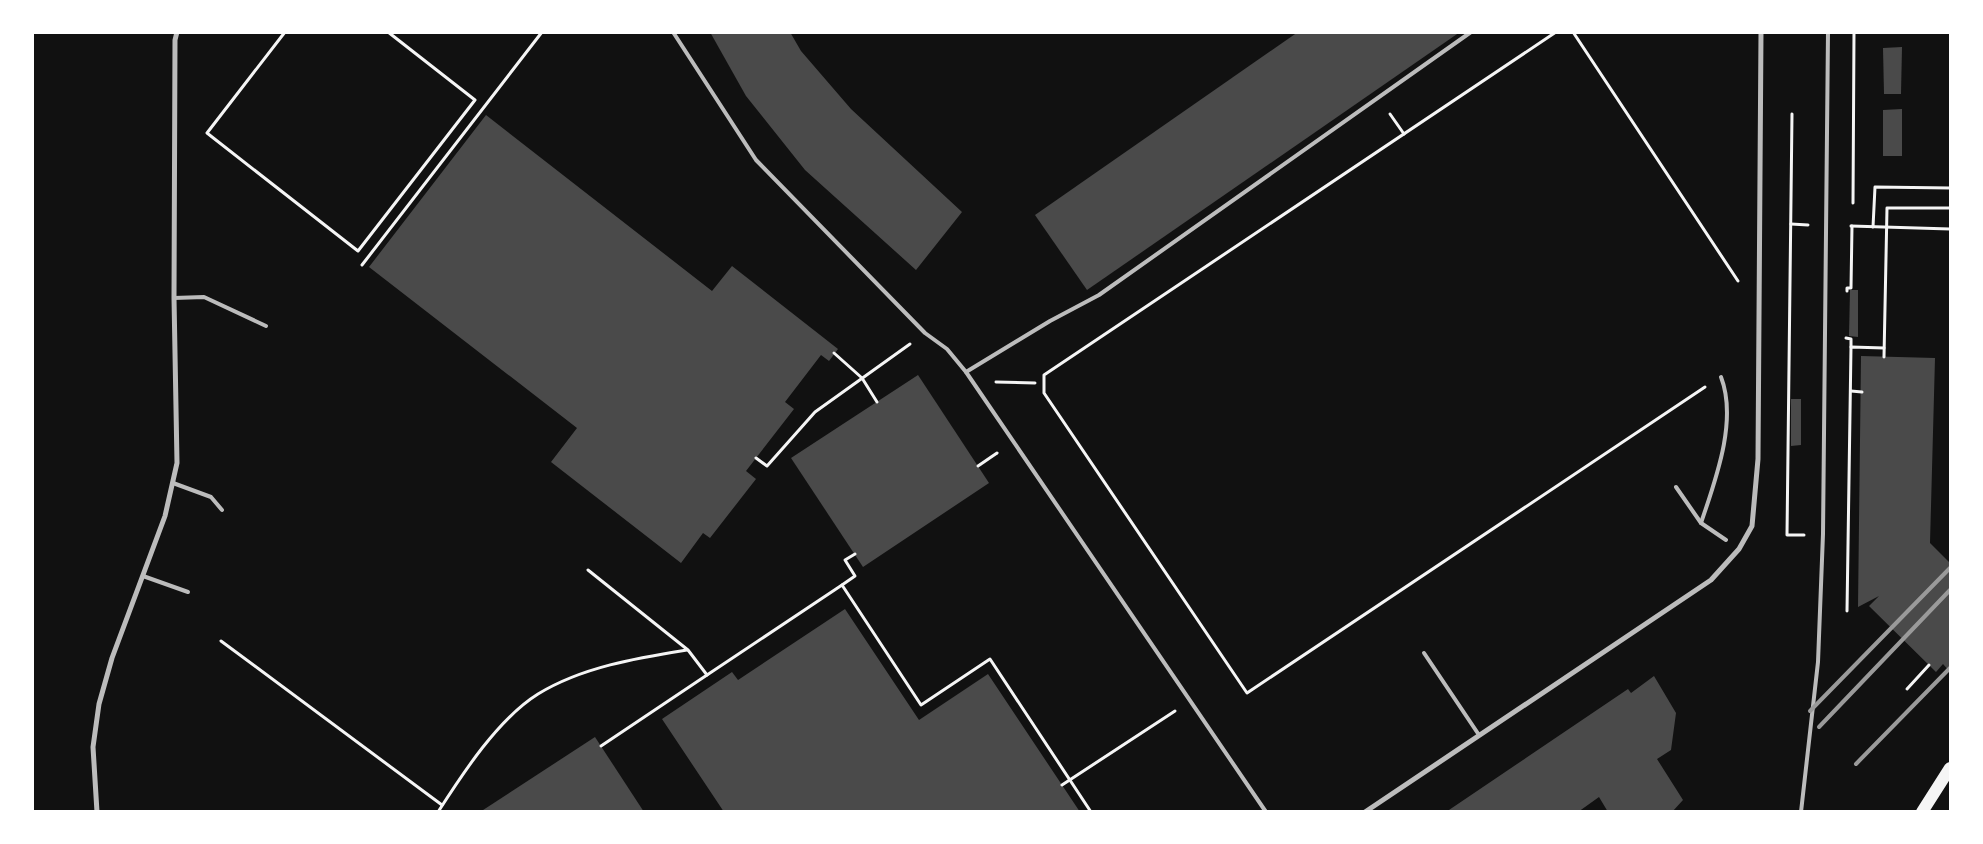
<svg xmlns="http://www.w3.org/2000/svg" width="1983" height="844" viewBox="0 0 1983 844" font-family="Montserrat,sans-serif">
	<rect width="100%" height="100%" fill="#111"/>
	<!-- building -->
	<g fill="#4a4a4a">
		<path d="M710,32H790L801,51L851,109L962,212L916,270L805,170L746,96Z"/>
		<path d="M1298,32H1460L1087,290L1035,215Z"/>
		<path d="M1902,47L1901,94H1884L1883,48Z"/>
		<path d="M1902,109V156H1883V110Z"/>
		<path d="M486,115L712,291L732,266L838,349L829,361L821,355L785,402L794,409L746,471L756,479L710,538L703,533L681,563L551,462L577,428L369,267Z"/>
		<path d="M1850,290H1858V337L1849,336Z"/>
		<path d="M1861,356L1935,358L1930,543L1950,563V672L1943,664L1936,672L1869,606L1879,596L1858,607Z"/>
		<path d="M918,375L989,483L863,567L791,458Z"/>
		<path d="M1791,399H1801V445L1791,446Z"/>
		<path d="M845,609L919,720L988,674L1080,812H724L662,719L732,672L738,680Z"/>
		<path d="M1654,676L1676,713L1671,750L1657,759L1683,800L1672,812H1608L1599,797L1578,812H1446L1628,689L1631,693Z"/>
		<path d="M595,737L644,812H480Z"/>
	</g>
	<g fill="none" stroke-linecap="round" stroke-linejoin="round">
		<!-- path -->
		<g stroke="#f5f5f5" stroke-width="3">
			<path d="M285,32L207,133L358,251L475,100L388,32"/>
			<path d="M1556,32L1044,375V393L1247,693L1705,387"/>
			<path d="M1573,32L1738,281"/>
			<path d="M1390,114L1404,134"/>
			<path d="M1792,114L1787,535H1804"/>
			<path d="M1853,203L1854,32"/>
			<path d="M1791,224L1808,225"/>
			<path d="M1851,226L1950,229"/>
			<path d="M1873,227L1875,187L1950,188"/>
			<path d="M362,265L542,32"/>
			<path d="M1847,291V288H1851L1852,226"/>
			<path d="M1846,338L1851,339V347"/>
			<path d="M834,353L862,378L877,402"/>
			<path d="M1884,357L1887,208H1950"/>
			<path d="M996,382L1035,383"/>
			<path d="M1851,391L1862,392"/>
			<path d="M756,458L767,466L815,412L910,344"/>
			<path d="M978,466L997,453"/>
			<path d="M588,570L688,650L707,675L842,585L921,705L990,659L1091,812"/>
			<path d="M842,585L855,576L845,560L855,554"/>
			<path d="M1847,611L1851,347L1884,348"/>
			<path d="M221,641L442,805"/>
			<path d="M1907,689L1929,665"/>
			<path d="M601,746L707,675"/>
			<path d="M1062,785L1175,711"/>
			<path d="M438,812C463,773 498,719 538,694C582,667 637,658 687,650"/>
		</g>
		<!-- service -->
		<g stroke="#bcbcbc" stroke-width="4">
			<path d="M673,32L756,160L925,333L947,349L966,372L1266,812"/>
			<path d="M174,298L204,297L266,326"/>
			<path d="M966,372L1050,321L1099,295L1471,32"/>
			<path d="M173,483L211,497L222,510"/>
			<path d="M1676,487L1701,523L1726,540"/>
			<path d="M1701,523C1715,481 1738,421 1721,377"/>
			<path d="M143,576L188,592"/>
			<path d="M1424,653L1479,735"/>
			<path d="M1801,812L1818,662L1823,534L1828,32"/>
		</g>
		<!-- minor -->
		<g stroke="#bcbcbc" stroke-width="5">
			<path d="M97,812L93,747L99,704L112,658L165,516L177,463L174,298L175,40L177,32"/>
			<path d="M1365,812L1711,580L1739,549L1752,526L1758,459L1761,32"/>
		</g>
		<!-- primary -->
		<path stroke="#f5f5f5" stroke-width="12" d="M1922,812L1950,768"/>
		<!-- rail -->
		<g stroke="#9a9a9a" stroke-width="4">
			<path d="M1810,711L1950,568"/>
			<path d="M1819,727L1950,590"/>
			<path d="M1856,764L1950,668"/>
		</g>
	</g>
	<!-- border -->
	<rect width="1983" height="844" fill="none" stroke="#ffffff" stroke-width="68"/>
</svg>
